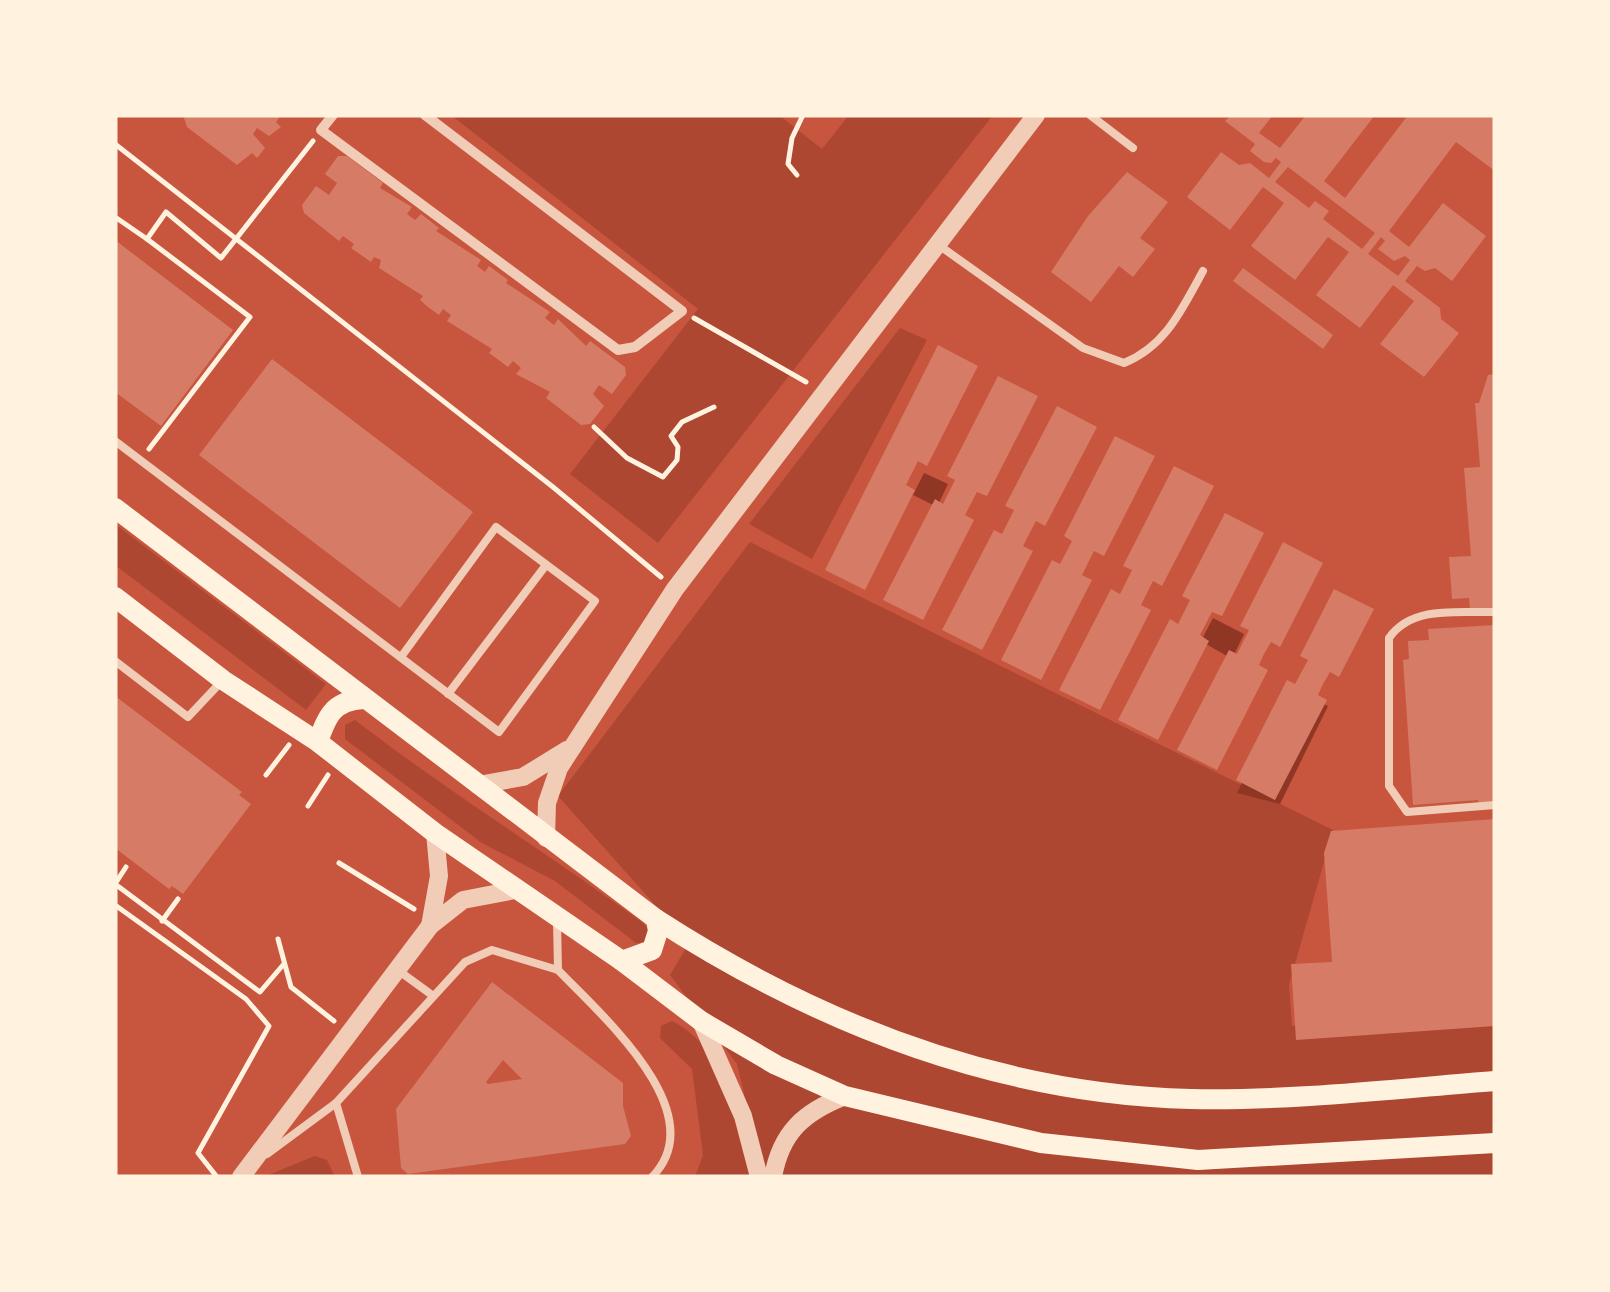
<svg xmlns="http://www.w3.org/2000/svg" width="1610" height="1292" viewBox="0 0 1610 1292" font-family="Georgia,serif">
	<rect width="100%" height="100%" fill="#c8553d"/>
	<!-- green -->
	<g fill="#ae4732">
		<path d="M451,115H779L822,149L849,115H993L658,543L570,474L698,309Z"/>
		<path d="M900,328L927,340L812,559L749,524Z"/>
		<path d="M115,524L326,684L306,710L115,565Z"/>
		<path d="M750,542L1333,830L1289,985L1292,1026L1495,1013V1177H764L737,1064L670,975L689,943L558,796Z"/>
		<path d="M355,720C448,792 548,853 643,923L648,930L645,942L636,943L555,881L482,843L345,739V725Z"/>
		<path d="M672,1021C728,1049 738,1122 753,1177H695L703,1155L692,1069L660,1038L661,1026Z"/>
		<path d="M315,1156L327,1160L335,1177H263Z"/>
	</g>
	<!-- water -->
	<g fill="#8f3625">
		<path d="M924,473L948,484L937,507L913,495Z"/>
		<path d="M1213,618L1244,634L1232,659L1201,641Z"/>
		<path d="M1288,687L1328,706L1280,804L1237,793Z"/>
	</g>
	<!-- building -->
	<g fill="#d67c66" fill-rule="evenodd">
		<path d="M183,115H281L276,122L281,127L269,136L257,128L253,134L265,148L257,158L252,153L237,165L187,127Z"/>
		<path d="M1231,115H1273L1259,133L1280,148L1306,115H1375L1324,181L1345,198L1408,115H1495V171L1456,142L1389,231L1409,247L1443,203L1486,236L1452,281L1435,268L1425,271L1417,266L1405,281L1440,308L1441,319L1459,333L1424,377L1380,344L1414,301L1393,285L1360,328L1316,295L1349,252L1328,237L1295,280L1251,246L1284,203L1263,187L1230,230L1187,197L1221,152L1239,165L1250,163L1269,178L1281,162L1276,158L1271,163L1264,162L1250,151L1255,144L1225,121ZM1288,167L1375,233L1362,249L1323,219L1329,211L1315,201L1309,208L1275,182ZM1381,237L1385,241L1378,249L1394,261L1405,256L1410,260L1398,276L1368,254Z"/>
		<path d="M338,156H347L383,183L380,188L412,207L407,214L415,220L421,214L439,228L436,231L481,260L477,266L485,272L489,266L508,280L506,283L550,312L545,318L554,325L558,319L586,346L590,341L625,367L626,375L612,394L599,385L593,394L604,406L590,424L581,425L546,398L550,392L516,374L521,368L513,361L508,367L489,353L492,349L447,321L451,315L443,309L439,315L428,307L420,300L423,296L379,268L381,260L374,257L371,262L351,248L354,244L343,236L339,241L304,213L302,205L316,186L329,195L337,183L325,174Z"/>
		<path d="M1127,172L1168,202L1140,238L1155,249L1133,277L1119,266L1091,302L1051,272L1088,216Z"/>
		<path d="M115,240L233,330L161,426L115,392Z"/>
		<path d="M1243,268L1333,335L1323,349L1233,281Z"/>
		<path d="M938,345L978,366L927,466L918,461L906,485L915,490L865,590L825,570Z"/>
		<path d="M272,359L473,512L400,608L199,455Z"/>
		<path d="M1495,374V609L1470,611L1469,598L1452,599L1449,557L1471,556L1464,468L1480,467L1475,403H1479L1488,375Z"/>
		<path d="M998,376L1038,396L987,496L977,492L965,515L974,520L923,620L883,600L935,499L943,504L955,480L947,476Z"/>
		<path d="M1057,406L1097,427L1045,526L1036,521L1023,546L1033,551L982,650L942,630L994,530L1002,534L1014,510L1005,506Z"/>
		<path d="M1115,436L1155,456L1104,556L1094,551L1082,575L1092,580L1041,680L1001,660L1052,560L1060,564L1072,541L1064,536Z"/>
		<path d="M1174,466L1214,486L1162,586L1153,581L1141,605L1151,610L1100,710L1059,690L1111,589L1120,594L1132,570L1123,566Z"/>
		<path d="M1225,513L1264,533L1222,616L1212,612L1200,635L1209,641L1158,740L1118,720L1170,619L1178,624L1190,600L1182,596Z"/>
		<path d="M1283,542L1323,563L1280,647L1271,642L1264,654L1259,665L1268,670L1217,770L1177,750L1229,650L1237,654L1249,630L1240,626Z"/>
		<path d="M1334,589L1374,609L1339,677L1330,672L1323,684L1318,695L1327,700L1275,800L1236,780L1287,680L1295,684L1308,660L1300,656Z"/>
		<path d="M1495,625V803L1479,804L1478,800L1413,805L1403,660L1409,659L1408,641L1429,640L1428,629Z"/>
		<path d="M115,696L242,792L239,795L251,804L183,894L172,886L169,889L115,848Z"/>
		<path d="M1495,819V1026L1296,1040L1291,964L1332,962L1324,853L1331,831Z"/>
		<path d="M492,982L623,1083V1106L631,1136L625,1144L408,1174L401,1168L396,1109ZM503,1060L522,1079L488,1084L486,1082Z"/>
	</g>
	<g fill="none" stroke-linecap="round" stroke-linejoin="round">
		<!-- path -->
		<g stroke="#fff3e0" stroke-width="5">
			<path d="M115,144L553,487L661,577"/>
			<path d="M797,175L788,164L792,138L803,115"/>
			<path d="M115,217L147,239"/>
			<path d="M694,318L806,382"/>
			<path d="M594,427L627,458L663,477L677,460L678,447L671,436L682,422L714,407"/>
			<path d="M149,449L250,317L147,239L166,212L221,258L313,141"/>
			<path d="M266,775L289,745"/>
			<path d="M308,806L328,775"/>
			<path d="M339,863L414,909"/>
			<path d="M115,884L260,992L283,965"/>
			<path d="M115,884L126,867"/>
			<path d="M115,905L246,999L269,1026L198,1153L217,1177"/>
			<path d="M162,921L178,899"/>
			<path d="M278,939L291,987L334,1021"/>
		</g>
		<!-- service -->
		<g stroke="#f1ccb7" stroke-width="8">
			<path d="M1090,115L1133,148"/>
			<path d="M940,246L1083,348L1124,363C1166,346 1182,309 1203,271"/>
			<path d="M115,441L499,732L595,601L496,527L401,657"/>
			<path d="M1495,612C1458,613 1412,605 1389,638V786L1407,812L1495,805"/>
			<path d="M115,661L188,717L221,682"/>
			<path d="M448,694L546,565"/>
			<path d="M557,921L558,970C600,1014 715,1113 652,1177"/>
			<path d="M399,971L432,995"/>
			<path d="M336,1103L358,1177"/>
			<path d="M267,1154L336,1103L465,962L492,950L558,970"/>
		</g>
		<!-- minor -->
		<path stroke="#f1ccb7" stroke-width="10" d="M333,115L321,130L618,350L635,347L682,311L425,115"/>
		<!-- tertiary -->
		<g stroke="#f1ccb7" stroke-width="18">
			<path d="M478,785L523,777L567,750"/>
			<path d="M546,838L547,803L559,768L675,589L1036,115"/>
			<path d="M430,926L439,876L435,833"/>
			<path d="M701,1021L743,1116L759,1177"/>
			<path d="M241,1177L430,926L463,900L515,890"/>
			<path d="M773,1177C781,1132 804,1112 845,1096"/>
		</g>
		<!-- secondary -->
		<g stroke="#fff3e0" stroke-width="20">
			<path d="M115,508L656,919C817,1023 997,1094 1191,1099C1292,1101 1394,1089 1495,1081"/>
			<path d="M115,597L223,680L318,742L435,833L622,961L701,1021L776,1065L845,1096L1041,1143L1198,1160L1495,1143"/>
			<path d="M318,742C327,716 333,701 363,699"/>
			<path d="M622,961L652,950L658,931L656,919"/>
		</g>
	</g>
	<!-- border -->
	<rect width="1610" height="1292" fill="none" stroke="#fff3e0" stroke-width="235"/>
</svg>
